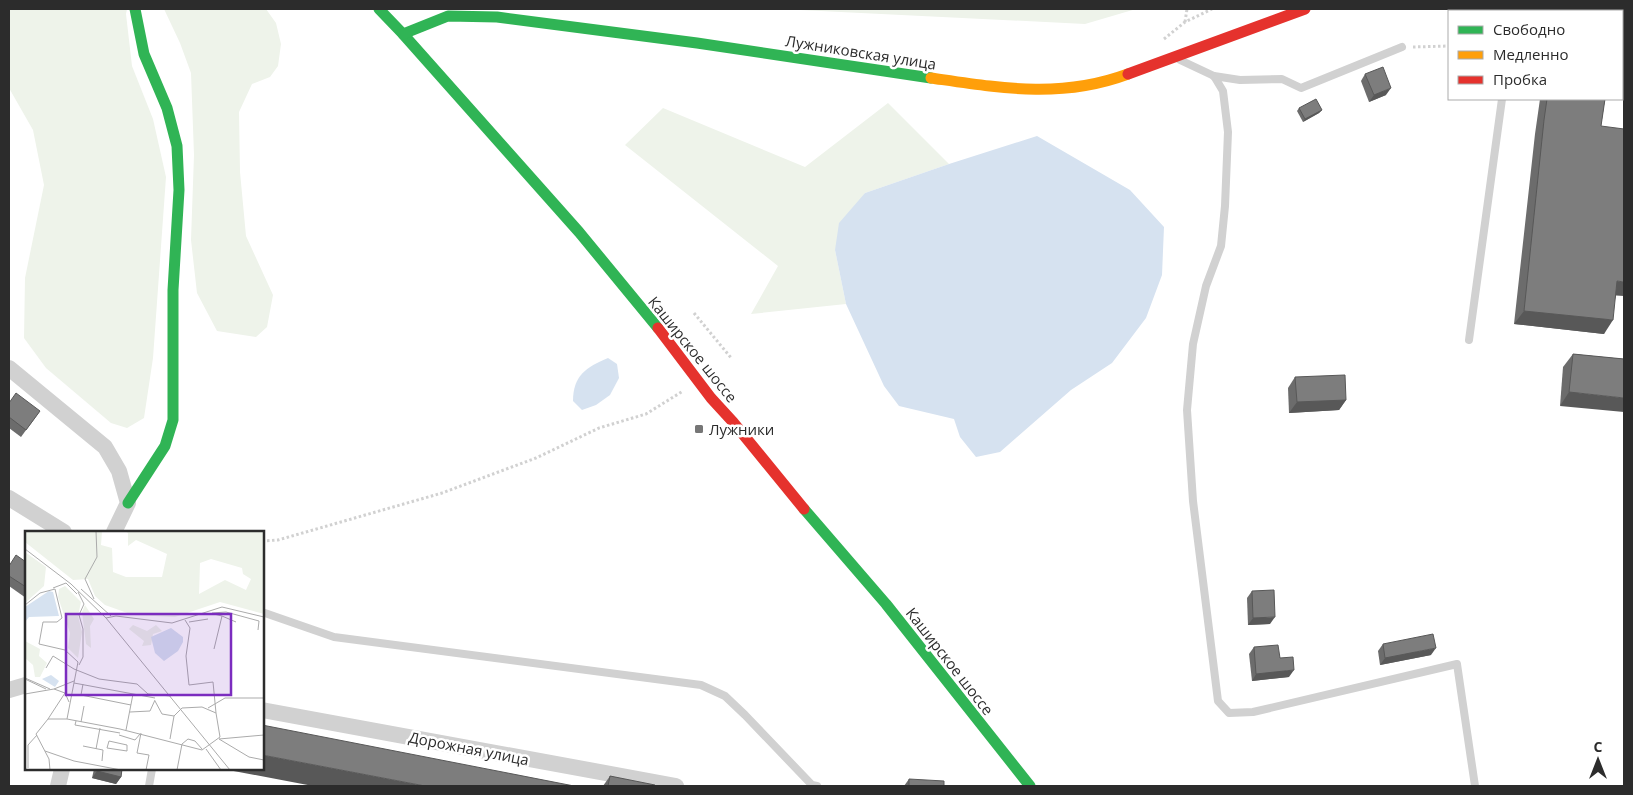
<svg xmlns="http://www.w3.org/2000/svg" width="1633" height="795" viewBox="0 0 1633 795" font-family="'Open Sans',sans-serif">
	<rect width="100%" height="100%" fill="#fff"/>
	<!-- green -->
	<g fill="#eef3ea">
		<path d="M9,9H127L126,14L132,66L153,119L166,177L153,358L144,418L127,428L111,423L46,368L24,338L25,278L44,185L33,130L9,88Z"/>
		<path d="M164,9H266L276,23L281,44L278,66L270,77L252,84L239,112L240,172L246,236L273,295L267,327L256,337L217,331L197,293L191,240L194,155L191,73L180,43Z"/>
		<path d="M780,9H1136L1085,24Z"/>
		<path d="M888,103L949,164L865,193L835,250L846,304L751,314L778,266L625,145L663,108L805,167Z"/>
	</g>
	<!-- water -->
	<g fill="#d6e2f0">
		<path d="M1037,136L1130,190L1164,227L1162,275L1146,318L1112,363L1071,390L1000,452L976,457L960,437L954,419L899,406L884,386L846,304L835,250L839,223L865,193L949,164Z"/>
		<path d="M608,358L617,364L619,378L610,395L596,405L582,410L573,401C573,376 586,367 608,358Z"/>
	</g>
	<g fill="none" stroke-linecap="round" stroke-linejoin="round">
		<!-- path -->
		<g stroke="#d1d1d1" stroke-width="3" stroke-dasharray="2.5 2.5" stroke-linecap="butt">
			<path d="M1574,11L1575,9"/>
			<path d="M1185,22L1187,9"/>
			<path d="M1164,39L1185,22L1212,9"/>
			<path d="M1413,47L1449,46"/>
			<path d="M694,313L732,359"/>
			<path d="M262,541L278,540L442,493L536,458L599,428L646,414L683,391"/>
		</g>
		<!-- lane -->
		<g stroke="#d1d1d1" stroke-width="8">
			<path d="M1509,9L1516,11"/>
			<path d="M1622,43L1624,44"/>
			<path d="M1180,60L1214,76L1223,91L1228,132L1225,206L1221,246L1206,286L1193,344L1187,410L1193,501L1218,701L1229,713L1253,712L1457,664L1475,786"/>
			<path d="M1214,76L1240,80L1282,79L1301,88L1402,47"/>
			<path d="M1469,340L1502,99"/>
			<path d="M262,612L334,637L701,685L725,696L745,715L812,785L817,786"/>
			<path d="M149,786L152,769"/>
		</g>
		<!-- street -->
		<g stroke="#d1d1d1" stroke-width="16">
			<path d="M9,368L105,447L119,471L128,503L114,532"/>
			<path d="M9,498L64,532"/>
			<path d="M9,690L26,685"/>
			<path d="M262,710L676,786"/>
			<path d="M58,786L62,769"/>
		</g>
		<!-- fast -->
		<g stroke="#30b455" stroke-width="11">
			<path d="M379,9L403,34L579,232L658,328"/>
			<path d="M403,34L448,16L497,17L697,43L931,78"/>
			<path d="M128,503L165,446L173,420V290L179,190L177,146L167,108L144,54L135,9"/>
			<path d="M804,509L886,604L1030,786"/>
		</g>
		<!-- slow -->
		<path stroke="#ff9f0a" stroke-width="11" d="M931,78C1000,88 1061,99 1128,74"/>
		<!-- jam -->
		<g stroke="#e5322d" stroke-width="11">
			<path d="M1128,74L1305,9"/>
			<path d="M658,328L711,398L733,422L804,509"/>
		</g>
	</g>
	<!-- wall -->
	<g fill="#6c6c6c">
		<path d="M1365,74L1386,95L1369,102L1361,81Z"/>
		<path d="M1540,99H1605L1601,126L1616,296L1604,334L1514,324L1535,134Z"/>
		<path d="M1299,108L1322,110L1319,113L1303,122L1297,111Z"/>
		<path d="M1573,354L1624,359L1560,406L1563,367Z"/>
		<path d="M1295,377L1346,400L1339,410L1289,413L1288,388Z"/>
		<path d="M9,403L40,411L21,437L9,428Z"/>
		<path d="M26,562V598L9,586V566Z"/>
		<path d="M1252,591L1270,624L1248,625L1247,598Z"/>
		<path d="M1383,644L1431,655L1380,665L1378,651Z"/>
		<path d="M1254,647L1280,658L1289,677L1252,681L1249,654Z"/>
		<path d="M94,769H122L121,777L116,784L92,778Z"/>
		<path d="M610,776L654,786H603Z"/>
		<path d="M909,779L944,786H904Z"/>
	</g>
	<!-- shaded-wall -->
	<g fill="#585858">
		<path d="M1391,88L1386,95L1369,102L1374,95Z"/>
		<path d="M1322,110L1319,113L1303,122L1305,119Z"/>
		<path d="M1617,281L1624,282V296L1608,295Z"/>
		<path d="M1524,311L1613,320L1604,334L1514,324Z"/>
		<path d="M1569,392L1624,398V412L1560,406Z"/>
		<path d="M1346,400L1339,410L1289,413L1297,402Z"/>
		<path d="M1275,617L1270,624L1248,625L1253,618Z"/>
		<path d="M1436,648L1431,655L1380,665L1385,658Z"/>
		<path d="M1294,670L1289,677L1252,681L1256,674Z"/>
		<path d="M262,755L425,786H313L223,769H262Z"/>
		<path d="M97,771L121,777L116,784L92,778Z"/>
	</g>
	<!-- building -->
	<g fill="#7d7d7d" stroke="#585858">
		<path d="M1383,67L1391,88L1374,95L1365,74Z"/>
		<path d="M1316,99L1322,110L1305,119L1299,108Z"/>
		<path d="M1547,99H1605L1601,126L1624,129V282L1617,281L1613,320L1524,311L1544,120Z"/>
		<path d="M1573,354L1624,359V398L1569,392Z"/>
		<path d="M1345,375L1346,400L1297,402L1295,377Z"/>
		<path d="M16,393L40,411L26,430L9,417V403Z"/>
		<path d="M16,555L26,562V587L9,576V566Z"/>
		<path d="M1274,590L1275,617L1253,618L1252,591Z"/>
		<path d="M1433,634L1436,648L1385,658L1383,644Z"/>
		<path d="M1278,645L1280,658L1293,657L1294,670L1256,674L1254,647Z"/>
		<path d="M262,725L574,786H425L262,755Z"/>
		<path d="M98,769H122L121,777L97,771Z"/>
		<path d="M610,776L655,785L654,786H608Z"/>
		<path d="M909,779L944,781V786H909Z"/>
	</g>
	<!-- markers -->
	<rect fill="#767676" stroke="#fff" stroke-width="2" x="694" y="424" width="10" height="10" rx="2.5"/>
	<g text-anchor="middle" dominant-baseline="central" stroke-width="5" stroke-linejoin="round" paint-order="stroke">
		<!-- street labels -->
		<g font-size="15" fill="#2c2c2c" stroke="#fff">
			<text transform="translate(861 52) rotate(9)">Лужниковская улица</text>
			<text transform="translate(693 349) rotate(51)">Каширское шоссе</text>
			<text transform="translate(950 661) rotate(52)">Каширское шоссе</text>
			<text transform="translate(469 748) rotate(11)">Дорожная улица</text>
		</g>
		<!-- poi labels -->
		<g font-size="15" fill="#2c2c2c" stroke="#fff" text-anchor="start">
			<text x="709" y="429">Лужники</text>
		</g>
	</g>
	<!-- overview -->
	<g transform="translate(25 531)">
		<rect width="239" height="239" fill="#fff"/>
		<path d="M0,0H77L76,14L87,17L88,41L101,46H137L142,23L111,9L103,15V2L100,0H239V83L195,71L150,86L108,84L80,74L70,65L63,48L48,49L0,11ZM186,28L217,37L218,43L226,48L221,59L200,49L174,63L175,32ZM0,21L21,36L19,55L0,72ZM40,55L56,71L53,85L57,101L53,127L43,117L45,102L33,66L34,58ZM60,74L69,88L65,95L66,117L61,113L57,81ZM108,94L122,100L131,94L137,100L128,103L126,114L117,115L119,110L104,98ZM0,110L15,118L14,125L22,132L15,146H10L8,134L0,127Z" fill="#eef3ea" fill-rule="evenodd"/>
		<path d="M24,60L28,61L34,85L4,86L0,91V76ZM146,97L158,106V111L153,120L139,130L130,122L126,106ZM26,144L34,150L30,156L17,148Z" fill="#d6e2f0"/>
		<path fill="none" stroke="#ababab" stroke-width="1" d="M0,18L46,53L81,87L205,239M28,57L41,52L52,63M56,58L86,85M53,61L59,73L54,84L58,98V126L54,134M69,68L60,48L72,26L71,0M0,74L15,62L30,58L37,87L32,91H18L14,113L40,119L53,131L42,188M187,82L201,81L234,90L233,99M189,83L197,85L189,118M197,85L211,91M81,87L91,85L147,92L197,76L239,86M160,89L165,97L161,125L164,154L188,151L191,182M164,91L183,88M21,137L28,125L49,138L74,148L112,153L123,163L146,165M0,147L25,158M0,148L21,158M49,152L130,167M58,153L56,164L106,174M29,158L49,150M0,163L29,158L40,162L44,171M130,170L137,183L149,185M183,177L200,167H239M105,181L125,180L130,169M23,188L40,162M51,190L50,194L95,202M56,191L59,175M101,199L108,163M116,202L112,222L124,224L121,239M94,204L110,209L115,203M194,208L224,226L239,229M194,208L239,204M84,210L102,214V220L82,217ZM58,215L78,219L77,230M71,218L75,197M181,218L196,239M20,220L49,230L96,239M3,237V214L12,204M25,239L24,228L11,203L23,188H42L95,198L177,219L195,206L191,182L177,176L157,177L149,185L145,208M152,239L157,213L163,208L170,210L177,218"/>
		<path fill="#7b2cbf" fill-opacity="0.15" stroke="#7b2cbf" stroke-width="2.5" d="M41,83H206V164H41Z"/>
		<rect width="239" height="239" fill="none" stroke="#2c2c2c" stroke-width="2.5"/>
	</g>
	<!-- border -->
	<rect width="1633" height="795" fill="none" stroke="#2c2c2c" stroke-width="20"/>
	<!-- legend -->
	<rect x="1448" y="10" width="175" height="90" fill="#ffffff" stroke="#ababab"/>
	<rect x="1458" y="26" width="25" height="8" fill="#30b455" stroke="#ababab"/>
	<text x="1493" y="35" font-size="15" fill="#2c2c2c">Свободно</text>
	<rect x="1458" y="51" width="25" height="8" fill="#ff9f0a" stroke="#ababab"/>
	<text x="1493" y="60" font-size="15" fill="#2c2c2c">Медленно</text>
	<rect x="1458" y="76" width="25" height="8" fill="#e5322d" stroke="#ababab"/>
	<text x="1493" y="85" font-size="15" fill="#2c2c2c">Пробка</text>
	<!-- north arrow -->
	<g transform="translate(1598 760)" stroke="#ffffff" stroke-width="4" paint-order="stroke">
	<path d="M0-4L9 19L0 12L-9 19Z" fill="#2c2c2c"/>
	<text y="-8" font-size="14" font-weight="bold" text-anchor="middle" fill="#2c2c2c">С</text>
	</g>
</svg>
